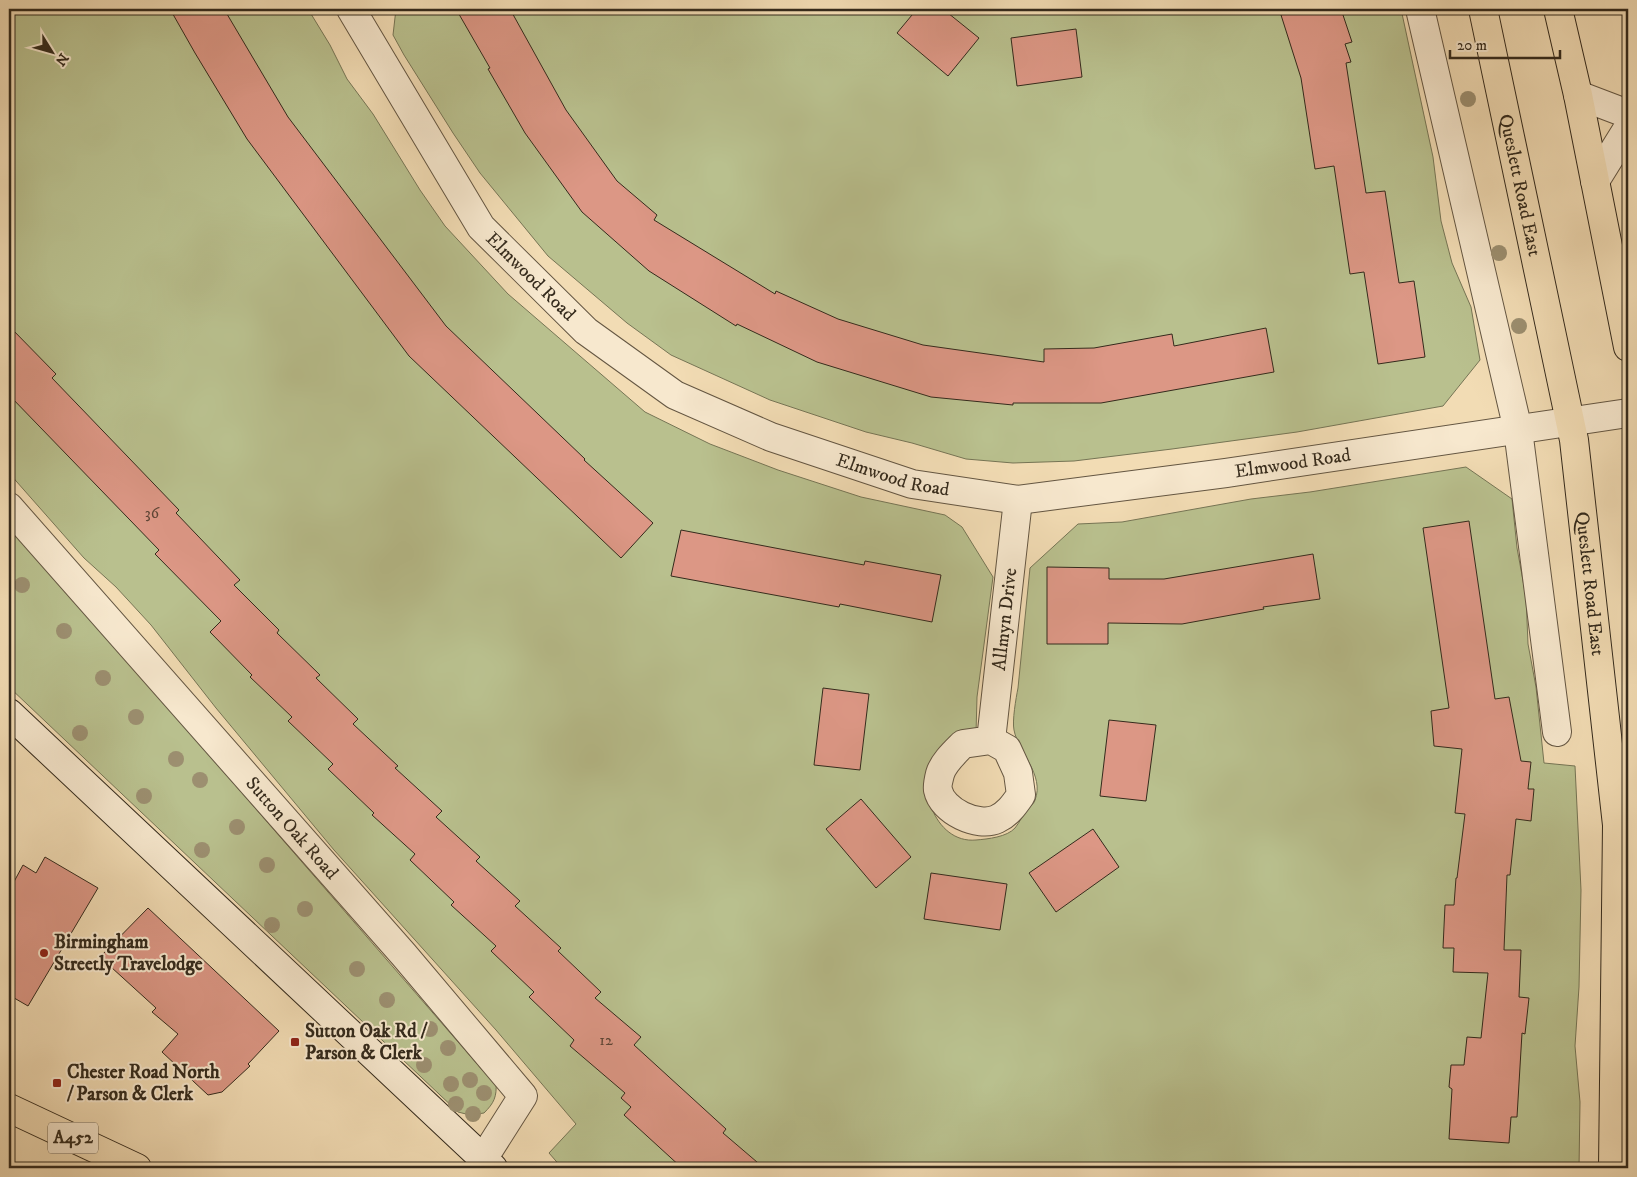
<svg xmlns="http://www.w3.org/2000/svg" width="1637" height="1177" viewBox="0 0 1637 1177" font-family="'IM FELL DW Pica',serif">
	<rect width="100%" height="100%" fill="#f2dcb4"/>
	<filter id="stains"><feTurbulence type="fractalNoise" baseFrequency=".004" numOctaves="4"/><feColorMatrix values="0 0 0 0 .2 0 0 0 0 .09 0 0 0 0 .02 0 0 0 .5 -.17"/></filter>
	<radialGradient id="worn" r=".72"><stop offset=".6" stop-color="#630" stop-opacity="0"/><stop offset="1" stop-color="#630" stop-opacity=".3"/></radialGradient>
	<!-- green -->
	<g fill="#b9c08e" stroke="#767555">
		<path d="M9,9H308L330,45L347,79L373,114L420,190L445,226L508,294L645,412L710,444L778,470L861,497L945,515L962,527L993,577L977,697L976,733C962,737 946,740 936,753C914,782 934,844 976,840C988,839 1007,837 1015,828C1020,822 1023,814 1028,809C1030,806 1034,804 1035,800C1045,775 1018,752 1014,730C1012,721 1016,698 1018,688C1022,648 1026,608 1030,568L1078,524L1122,522L1251,499L1310,492L1466,467L1512,499L1517,548L1526,597L1528,644L1536,687L1544,763L1575,766L1581,890L1579,987L1575,1046L1580,1102L1579,1168H562L549,1153L576,1124L496,1030L334,850L216,708L151,625L116,587L84,558L9,473Z"/>
		<path d="M396,9H1401L1433,157L1441,221L1452,263L1471,307L1480,360L1443,406L1297,432L1172,449L1074,461L1013,463L966,459L912,443L866,432L770,400L671,355L627,323L548,256L480,173L453,133L404,55L393,35Z"/>
		<path d="M9,527L59,582L485,1073L496,1082C497,1097 494,1103 484,1113L470,1115L458,1112L9,687Z"/>
	</g>
	<!-- building -->
	<g fill="#dc9785" stroke="#342a1c">
		<path d="M170,9H224L288,117L446,326L585,459L584,460L653,523L621,558L409,356L247,139L195,53Z"/>
		<path d="M456,9H510L566,110L617,181L657,215L654,220L775,294L776,291L838,319L923,345L1044,362V349L1094,348L1172,334L1174,346L1266,328L1274,372L1101,403H1013V405L931,397L817,362L737,324L736,326L649,271L582,212L525,133L488,69L490,68Z"/>
		<path d="M917,9H943L979,38L948,76L897,33Z"/>
		<path d="M1302,9H1341L1352,42L1345,44L1351,62L1346,63L1366,193L1385,191L1399,283L1414,281L1425,357L1378,364L1364,272L1350,274L1334,166L1315,169L1301,78L1281,15Z"/>
		<path d="M1076,29L1082,77L1017,86L1011,38Z"/>
		<path d="M9,326L56,374L52,378L179,510L176,513L240,580L234,585L279,630L277,633L320,675L316,678L358,719L353,724L398,766L395,768L442,811L436,817L480,857L476,861L520,901L515,906L561,948L558,951L601,992L595,998L641,1037L634,1045L726,1129L723,1133L764,1168H682L624,1115L631,1107L621,1098L625,1093L570,1046L574,1040L529,997L534,992L491,951L496,946L451,905L454,902L410,860L415,854L372,815L374,813L328,769L333,764L288,721L292,717L250,677L252,675L210,632L221,621L155,554L159,550L9,395Z"/>
		<path d="M1469,521L1495,699L1509,697L1521,761L1531,762L1528,789H1534L1531,821L1516,819L1510,875H1507L1504,950H1521L1519,997L1529,998L1525,1034L1522,1033L1517,1117H1511L1509,1143L1449,1139L1452,1089L1449,1087L1451,1065H1464L1467,1037L1481,1038L1488,973L1453,972L1454,948H1443L1445,905H1454L1456,878H1457L1465,814L1455,813L1462,749L1434,746L1431,711L1449,708L1423,528Z"/>
		<path d="M681,530L864,565L865,561L941,575L932,622L840,604L839,607L671,576Z"/>
		<path d="M1313,554L1320,599L1263,607L1264,609L1182,624L1108,623V644H1047V567L1109,568V579H1164Z"/>
		<path d="M823,688L869,694L860,770L814,765Z"/>
		<path d="M1109,720L1156,725L1146,801L1100,796Z"/>
		<path d="M861,799L911,857L876,888L826,829Z"/>
		<path d="M1093,829L1119,867L1056,912L1029,873Z"/>
		<path d="M45,857L98,888L28,1006L9,995V891L23,865L36,873Z"/>
		<path d="M931,873L1007,884L1000,930L924,919Z"/>
		<path d="M148,908L279,1031L248,1064L250,1066L222,1092L208,1095L162,1052L178,1034L152,1012L156,1008L100,957Z"/>
	</g>
	<g fill="none" stroke-linecap="round" stroke-linejoin="round">
		<defs>
			<g id="minor">
				<path id="s1" d="M351,9L481,227L586,331L675,395L771,437L912,484L1018,500L1226,473L1628,413"/>
				<path d="M1420,9L1518,430L1557,732"/>
				<path d="M1578,95L1628,114"/>
				<path d="M1595,181L1628,128"/>
				<path id="s2" d="M9,507L404,955L523,1096L483,1159"/>
				<path id="s3" d="M991,740L963,744C955,752 943,763 940,774C939,778 937,786 938,790C942,811 978,828 997,819C1008,814 1014,805 1021,795L1018,773L1007,749L991,740L1018,500"/>
			</g>
			<path id="secondary" d="M9,713L493,1168"/>
			<g id="trunk">
				<path id="s4" d="M1483,9L1574,440L1617,825L1613,1168"/>
				<path d="M1558,9L1578,95L1628,347"/>
				<path d="M9,1108L137,1168"/>
			</g>
		</defs>
		<!-- minor casing -->
		<use href="#minor" stroke="#645642" stroke-width="30"/>
		<!-- secondary casing -->
		<use href="#secondary" stroke="#342a1c" stroke-width="30"/>
		<!-- trunk casing -->
		<use href="#trunk" stroke="#342a1c" stroke-width="30"/>
		<!-- minor -->
		<use href="#minor" stroke="#f7e8ce" stroke-width="28"/>
		<!-- secondary -->
		<use href="#secondary" stroke="#f7e8ce" stroke-width="28"/>
		<!-- trunk -->
		<use href="#trunk" stroke="#f2dcb4" stroke-width="28"/>
	</g>
	<!-- trees -->
	<g fill="#9c8f70">
		<circle cx="1468" cy="99" r="8"/>
		<circle cx="1499" cy="253" r="8"/>
		<circle cx="1519" cy="326" r="8"/>
		<circle cx="22" cy="585" r="8"/>
		<circle cx="64" cy="631" r="8"/>
		<circle cx="103" cy="678" r="8"/>
		<circle cx="136" cy="717" r="8"/>
		<circle cx="80" cy="733" r="8"/>
		<circle cx="176" cy="759" r="8"/>
		<circle cx="200" cy="780" r="8"/>
		<circle cx="144" cy="796" r="8"/>
		<circle cx="237" cy="827" r="8"/>
		<circle cx="202" cy="850" r="8"/>
		<circle cx="267" cy="865" r="8"/>
		<circle cx="305" cy="909" r="8"/>
		<circle cx="272" cy="925" r="8"/>
		<circle cx="357" cy="969" r="8"/>
		<circle cx="387" cy="1000" r="8"/>
		<circle cx="430" cy="1029" r="8"/>
		<circle cx="448" cy="1048" r="8"/>
		<circle cx="424" cy="1065" r="8"/>
		<circle cx="470" cy="1080" r="8"/>
		<circle cx="451" cy="1084" r="8"/>
		<circle cx="484" cy="1093" r="8"/>
		<circle cx="456" cy="1104" r="8"/>
		<circle cx="473" cy="1114" r="8"/>
	</g>
	<!-- markers -->
	<g fill="#8f2418" stroke="#f7e8ce" stroke-width="2">
		<circle cx="44" cy="953" r="5"/>
		<rect x="290" y="1037" width="10" height="10" rx="2.5"/>
		<rect x="52" y="1078" width="10" height="10" rx="2.5"/>
	</g>
	<g text-anchor="middle" dominant-baseline="central" stroke-width="4" stroke-linejoin="round" paint-order="stroke">
		<!-- number labels -->
		<g font-size="16" fill="#5e4536">
			<text x="152" y="513">36</text>
			<text x="606" y="1040">12</text>
		</g>
		<!-- shield labels -->
		<rect fill="#f7e8ce" stroke="#6e6351" stroke-width="1" x="48" y="1122.5" width="50" height="31" rx="4"/>
		<g font-size="18" font-weight="bold" fill="#342a1c">
			<text x="73" y="1138">A452</text>
		</g>
		<!-- street labels -->
		<g font-size="19" fill="#342a1c" stroke="#f7e8ce">
			<text stroke="none"><textPath href="#s4" startOffset="180">Queslett Road East</textPath></text>
			<text stroke="none"><textPath href="#s1" startOffset="324">Elmwood Road</textPath></text>
			<text stroke="none"><textPath href="#s1" startOffset="1149">Elmwood Road</textPath></text>
			<text stroke="none"><textPath href="#s1" startOffset="744">Elmwood Road</textPath></text>
			<text stroke="none"><textPath href="#s4" startOffset="585">Queslett Road East</textPath></text>
			<text stroke="none"><textPath href="#s3" startOffset="378">Allmyn Drive</textPath></text>
			<text stroke="none"><textPath href="#s2" startOffset="428">Sutton Oak Road</textPath></text>
		</g>
		<!-- poi labels -->
		<g font-size="19" font-weight="bold" fill="#342a1c" stroke="#f7e8ce" text-anchor="start">
			<text x="54" y="942">Birmingham<tspan x="54" dy="22">Streetly Travelodge</tspan></text>
			<text x="305" y="1031">Sutton Oak Rd /<tspan x="305" dy="22">Parson &amp; Clerk</tspan></text>
			<text x="67" y="1072">Chester Road North<tspan x="67" dy="22">/ Parson &amp; Clerk</tspan></text>
		</g>
	</g>
	<!-- margin -->
	<rect width="1637" height="1177" fill="none" stroke="#f2dcb4" stroke-width="30"/>
	<rect x="10" y="10" width="1617" height="1157" fill="none" stroke="#342a1c" stroke-width="2.5"/>
	<rect x="15" y="15" width="1607" height="1147" fill="none" stroke="#342a1c"/>
	<!-- north arrow -->
	<g transform="translate(52 52) rotate(127)" stroke="#f7e8ce" stroke-width="4" paint-order="stroke">
	<path d="M0-4L9 19L0 12L-9 19Z" fill="#342a1c"/>
	<text y="-8" font-size="14" font-weight="bold" text-anchor="middle" fill="#342a1c">N</text>
	</g>
	<!-- scale -->
	<path d="M1450 50v8h110v-8" fill="none" stroke="#342a1c" stroke-width="2.5"/>
	<text x="1457" y="50" font-size="15" fill="#342a1c" stroke="#f7e8ce" stroke-width="4" paint-order="stroke">20 m</text>
	<rect width="100%" height="100%" filter="url(#stains)"/>
	<rect width="100%" height="100%" fill="url(#worn)"/>
</svg>
